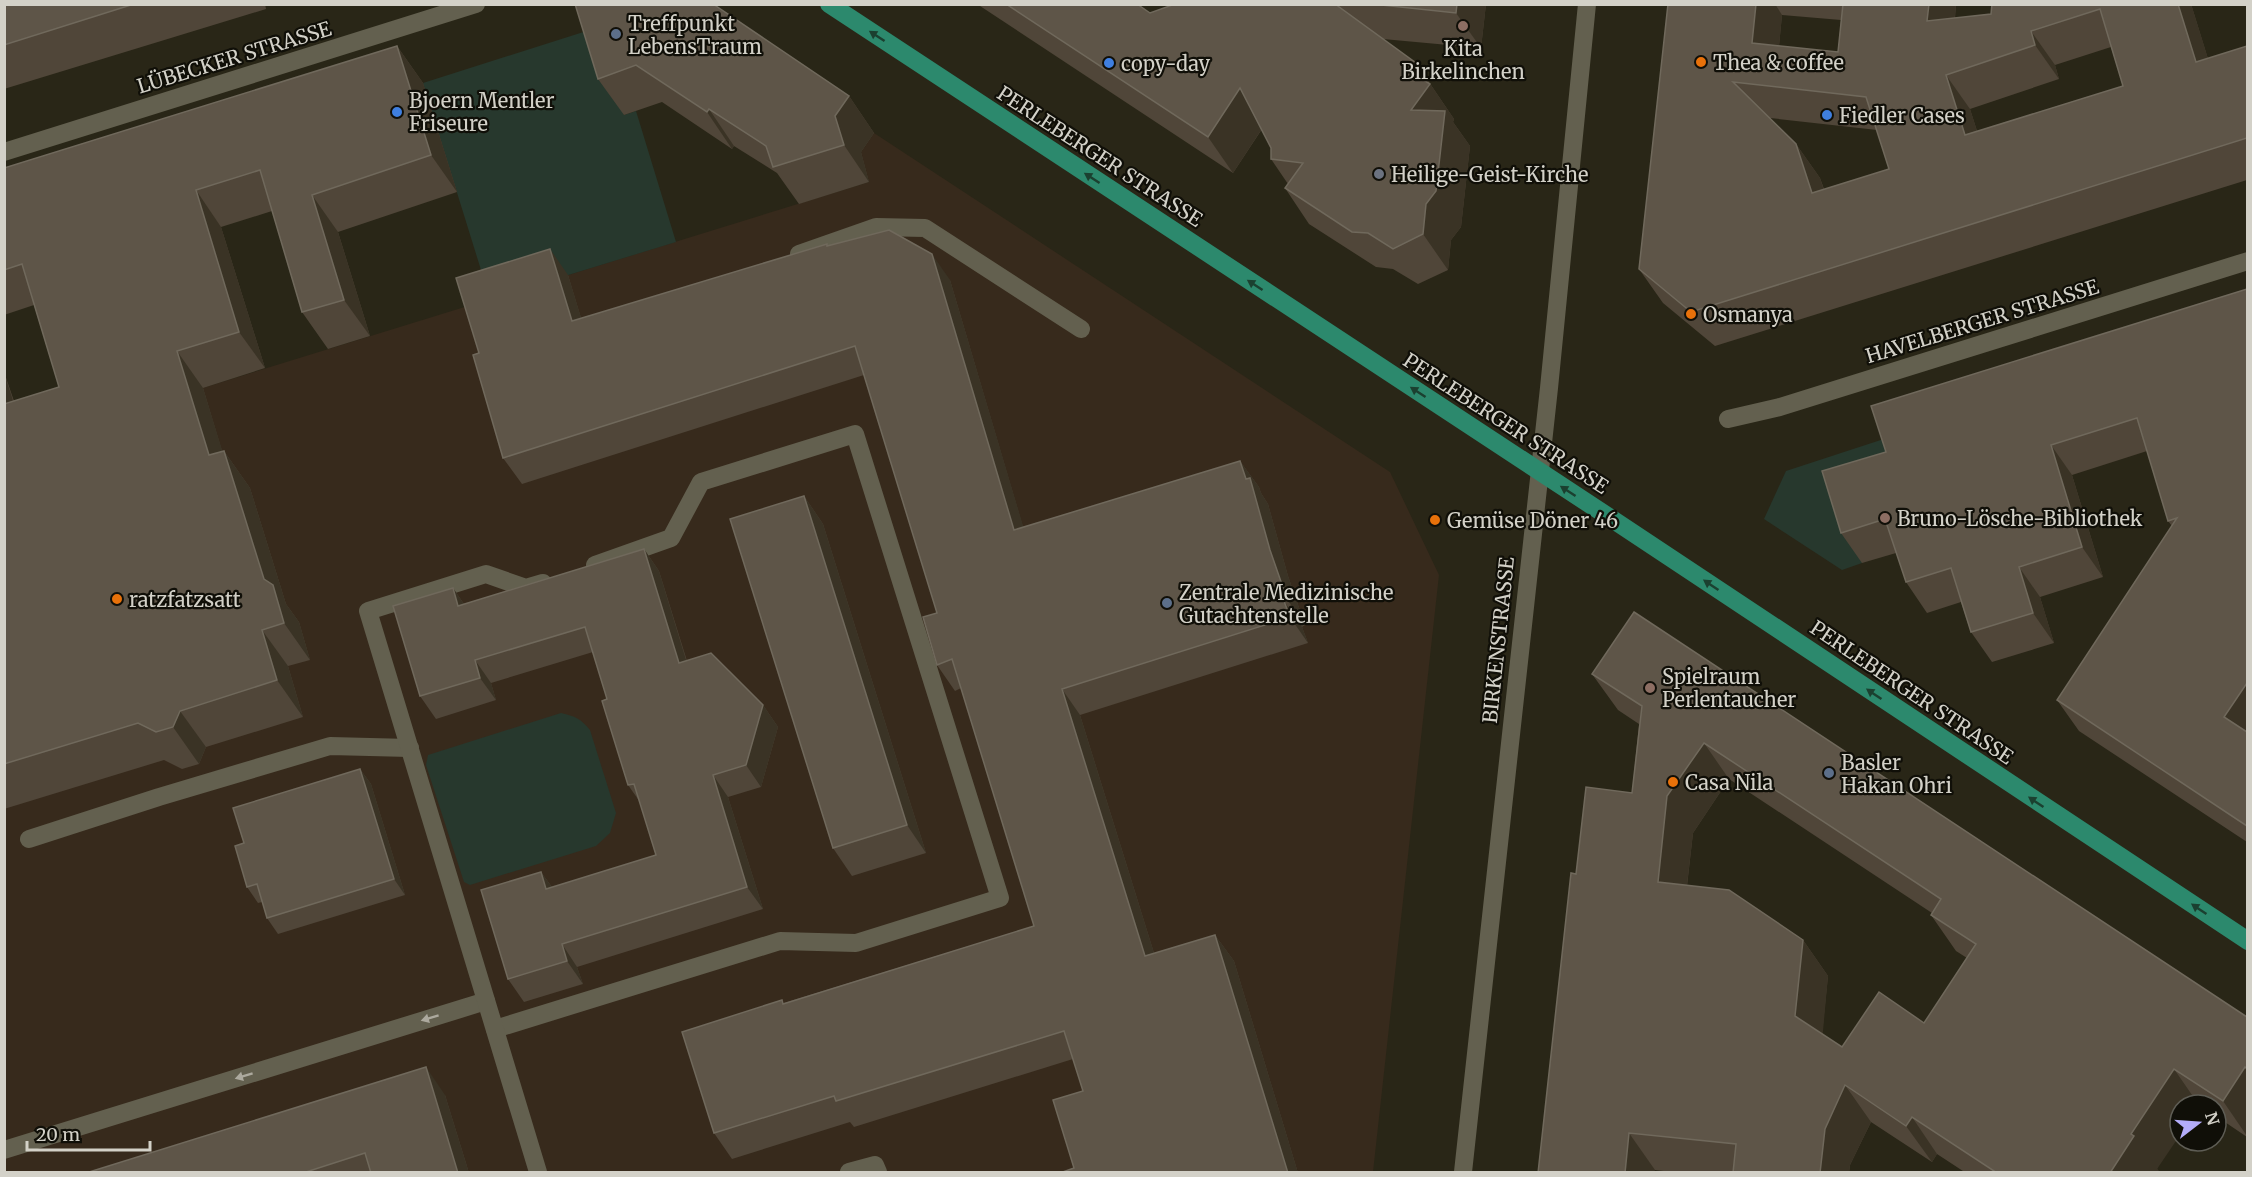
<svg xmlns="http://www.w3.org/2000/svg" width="2252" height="1177" viewBox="0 0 2252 1177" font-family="Merriweather,serif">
	<rect width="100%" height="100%" fill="#292617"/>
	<!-- commercial -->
	<path fill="#372a1c" d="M874,133L1390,472L1439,575L1373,1172H5V449L869,182L861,152Z"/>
	<!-- green -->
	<g fill="#27382d">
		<path d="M596,28L624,115L636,111L676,242L490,299L423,83Z"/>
		<path d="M1893,436L1862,563L1842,570L1764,519L1786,471Z"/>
		<path d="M561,713C575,716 581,719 590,730L616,813L610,833L596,846L470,885L464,882L426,765L428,755Z"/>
	</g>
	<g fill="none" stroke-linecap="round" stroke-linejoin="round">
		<!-- minor -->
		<g stroke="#63604f" stroke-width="18">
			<path d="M4,152L476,4"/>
			<path d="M799,254L876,227L925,228L1081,329"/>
			<path d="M1728,419L1780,407L2248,261"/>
			<path d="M29,839L159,797L330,746L410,748"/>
			<path d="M495,1029L780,941L856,943L1000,898L855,434L701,482L671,538L595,565"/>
			<path d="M4,1150L486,1001"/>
			<path d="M538,1172L368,611L486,574L526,588L543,583"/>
			<path d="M849,1172L875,1165L878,1172"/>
			<path d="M1463,1172L1549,388L1587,4"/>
		</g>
		<!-- major -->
		<path stroke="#2c896d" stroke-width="18" d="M829,4L1612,519L2248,941"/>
	</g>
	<!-- wall -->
	<g fill="#504639" fill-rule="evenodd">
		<path d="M4,4H265L266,9L4,89Z"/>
		<path d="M575,4L849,96L874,133L861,152L869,182L799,204L777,173L734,146L732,149L662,102L624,115L598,79Z"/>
		<path d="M977,4H1137L1150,13L1175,4H1486L1481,48L1383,39L1416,63L1454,119L1453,122L1470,146L1461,227L1451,240L1448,270L1418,284L1393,269L1376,267L1309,224L1285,188L1288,184L1271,159V148L1262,129L1233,173Z"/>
		<path d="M1668,4H1956L1955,18L1991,14L1992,4H2191L2208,59L2247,46V180L1715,346L1663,303L1639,269ZM1782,15L1841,20L1838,52L1779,46ZM2111,47L2123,86L1977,131L1970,109L2059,79L2055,65ZM1770,118L1877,130L1889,169L1824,189L1820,178L1796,144Z"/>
		<path d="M397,46L423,83L457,192L338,232L370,336L328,349L302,312L272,211L221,227L265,368L203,388L222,451H224L250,488L286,604L299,622L310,660L288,666L303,717L206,747L199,764L182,769L164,760L4,809V372L14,401L59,387L34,305L4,315V168Z"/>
		<path d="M828,246L950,280L1023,527L1240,461L1259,487L1261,493L1268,504L1288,576L1305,625L1302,627L1308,643L1080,715L1154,953L1215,935L1234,961L1298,1173H1060L1074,1168L1083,1091L1073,1059L854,1127L850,1122L732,1159L714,1133L784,1003L1034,926L961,688L955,691L937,665V613L864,375L522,484L503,458L479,353L568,275L581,318Z"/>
		<path d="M2247,289V842L2079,731L2057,700L2172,526L2168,521L2147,451L2072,475L2103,577L2040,597L2054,643L1992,662L1971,632L1961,602L1927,613L1906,582L1896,553L1862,563L1841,533L1886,452Z"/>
		<path d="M804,496L823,524L926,853L852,876L833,848Z"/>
		<path d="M644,549L659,571L687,661L763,705L778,727L761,787L728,797L763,909L577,967L583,984L524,1002L508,979L541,872L552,887L656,855L640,802L628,785L607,699L593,652L491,683L496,700L436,719L420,696L453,588L464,604Z"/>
		<path d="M1592,674L2247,1017V1137L2216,1116V1105H2180L2157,1169L2160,1173H1966L1937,1154L1932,1162L1871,1122L1850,1165L1849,1173H1681L1655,1170L1538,1173L1576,874L1632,793L1639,724L1618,710ZM1729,779L1932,913L1931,915L1956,951L1967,958L1924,1023L1842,1047L1822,1034L1828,976L1803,940L1687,886L1693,833Z"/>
		<path d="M360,769L371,784L405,895L278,934L267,918L262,902L258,903L247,887L244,843Z"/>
		<path d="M445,1095L469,1173H86Z"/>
	</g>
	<!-- shaded-wall -->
	<g fill="#3a3325">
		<path d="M1457,4H1486L1481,48L1456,13Z"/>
		<path d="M1756,4H1775L1782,15L1776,77L1752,43Z"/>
		<path d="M1929,4H1956L1951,56L1927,21Z"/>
		<path d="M2178,4H2191L2220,97L2196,62Z"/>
		<path d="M2031,31L2055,65L2059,79L2035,45Z"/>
		<path d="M397,46L423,83L457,192L431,155Z"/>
		<path d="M1416,63L1454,119L1453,122L1470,146L1461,227L1451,240L1448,270L1423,234L1411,110L1419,77Z"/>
		<path d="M1946,75L1970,109L1989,169L1965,135Z"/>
		<path d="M1240,88L1265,124L1233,173L1208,137Z"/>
		<path d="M849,96L874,133L861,152L869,182L844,145L835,116Z"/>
		<path d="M709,109L734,146L732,149L707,112Z"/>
		<path d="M1796,144L1820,178L1836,227L1812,193Z"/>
		<path d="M196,190L221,227L265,368L239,332Z"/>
		<path d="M312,195L338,232L370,336L344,300Z"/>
		<path d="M550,249L568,275L590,347L572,321Z"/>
		<path d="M932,254L950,280L1032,556L1014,530Z"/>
		<path d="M177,351L203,388L235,492L209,455Z"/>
		<path d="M4,372L26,442L4,411Z"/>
		<path d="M2051,445L2072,475L2103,577L2082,547Z"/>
		<path d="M224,451L250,488L286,604L299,622L310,660L284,623L264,579Z"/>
		<path d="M1240,461L1259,487L1261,493L1268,504L1288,576L1305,625L1287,599Z"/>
		<path d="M804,496L823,524L926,853L907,825Z"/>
		<path d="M644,549L659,571L694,686L679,663Z"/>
		<path d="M2019,567L2040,597L2054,643L2033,613Z"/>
		<path d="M453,588L468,610L458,606Z"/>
		<path d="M1284,601L1302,627L1308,643L1290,617Z"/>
		<path d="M262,630L288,666L303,717L277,680Z"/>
		<path d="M475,660L491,683L496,700L480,678Z"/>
		<path d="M2247,683V745L2224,717Z"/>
		<path d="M1062,689L1080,715L1163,982L1145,956Z"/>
		<path d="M763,705L778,727L761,787L746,765Z"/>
		<path d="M180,711L206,747L199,764L173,727Z"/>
		<path d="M1704,743L1729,779L1693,833L1683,919L1658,882L1667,796Z"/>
		<path d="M360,769L371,784L405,895L394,879Z"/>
		<path d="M713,775L728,797L763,909L747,887Z"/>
		<path d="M541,872L557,894L546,889Z"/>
		<path d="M1215,935L1234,961L1298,1173H1288Z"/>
		<path d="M1803,940L1828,976L1821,1053L1795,1016Z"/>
		<path d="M562,944L577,967L583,984L567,961Z"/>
		<path d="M426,1067L445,1095L469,1173H458Z"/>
		<path d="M2245,1067L2247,1071V1136L2223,1101Z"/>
		<path d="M2174,1069L2199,1105H2180V1135L2157,1169L2160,1172L2110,1173L2131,1134Z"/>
		<path d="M1845,1085L1871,1122L1850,1165L1849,1173H1820L1825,1129Z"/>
		<path d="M1912,1117L1937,1154L1932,1162L1906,1126Z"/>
		<path d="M1629,1133L1655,1170L1654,1173H1625Z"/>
	</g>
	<!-- building -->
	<g fill="#5e5548" stroke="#70695c" stroke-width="1.5" fill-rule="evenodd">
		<path d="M4,4H134L4,45Z"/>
		<path d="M575,4H713L849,96L835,116L844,145L773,167L766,146L709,109L707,112L636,65L598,79Z"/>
		<path d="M1006,4H1137L1150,13L1175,4H1335L1416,63L1419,77L1430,84L1411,110L1445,111L1436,191L1426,204L1423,234L1393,249L1368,233L1352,232L1285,188L1303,163L1271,159V148L1240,88L1208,137Z"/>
		<path d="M1372,4H1457L1456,13Z"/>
		<path d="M1668,4H1756L1752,43L1838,52L1843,4H1929L1927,21L1991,14L1992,4H2178L2196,62L2247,46V138L1691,312L1639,269ZM2100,9L2123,86L1965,135L1946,75L2035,45L2031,31ZM1733,82L1866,97L1889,169L1812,193L1796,144Z"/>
		<path d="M397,46L431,155L312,195L344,300L302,312L260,170L196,190L239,332L177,351L209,455L224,451L264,579L273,585L284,623L262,630L277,680L180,711L173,727L156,732L138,723L4,764V404L59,387L22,264L4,270V168Z"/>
		<path d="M889,230L932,254L1014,530L1240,461L1246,479L1250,478L1270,550L1287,599L1284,601L1290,617L1062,689L1145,956L1215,935L1288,1173H1060L1074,1168L1053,1100L1083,1091L1064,1031L836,1101L834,1096L714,1133L682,1032L782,1000L783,1004L1034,926L952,659L937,665L923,617L937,613L855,346L503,458L473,355L479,353L456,278L550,249L572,321L827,244V246Z"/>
		<path d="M2247,289V683L2224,717L2247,732V826L2057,700L2177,518L2168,521L2137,418L2051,445L2082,547L2019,567L2033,613L1971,632L1951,568L1906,582L1885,519L1841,533L1822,471L1886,452L1871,406Z"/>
		<path d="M804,496L907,825L833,848L730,519Z"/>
		<path d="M644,549L679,663L711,653L763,705L746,765L713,775L747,887L562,944L567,961L508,979L481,890L541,872L546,889L656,855L634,784L628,785L602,701L607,699L585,627L475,660L480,678L420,696L393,606L453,588L458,606Z"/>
		<path d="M1634,612L2247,1017V1069L2245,1067L2223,1101L2174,1069L2131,1134L2134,1136L2110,1173H1997L1912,1117L1906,1126L1845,1085L1825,1129L1820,1173H1733L1736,1144L1629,1133L1625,1173H1538L1571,873L1576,874L1586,787L1632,793L1642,706L1592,674ZM1704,743L1941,899L1931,915L1976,944L1924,1023L1879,992L1842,1047L1795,1016L1803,940L1729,890L1658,882L1667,796Z"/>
		<path d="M360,769L394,879L267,918L257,884L247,887L235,846L244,843L233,808Z"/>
		<path d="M426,1067L458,1173H371L365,1153L303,1173H86Z"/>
	</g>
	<!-- one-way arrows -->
	<defs><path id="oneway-solid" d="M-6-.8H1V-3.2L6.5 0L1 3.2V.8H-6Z" transform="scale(1.5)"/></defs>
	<g fill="#1b4030">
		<use href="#oneway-solid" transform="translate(877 36) rotate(-147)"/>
		<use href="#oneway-solid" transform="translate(1092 178) rotate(-147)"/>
		<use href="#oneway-solid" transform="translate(1255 285) rotate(-147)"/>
		<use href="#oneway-solid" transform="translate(1418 392) rotate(-147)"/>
		<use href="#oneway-solid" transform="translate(1568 491) rotate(-147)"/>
		<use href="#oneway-solid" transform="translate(1711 585) rotate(-146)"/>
		<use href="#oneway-solid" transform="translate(1874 694) rotate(-146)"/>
		<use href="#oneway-solid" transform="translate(2036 802) rotate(-146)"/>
		<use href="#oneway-solid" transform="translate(2199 909) rotate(-146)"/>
	</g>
	<g fill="#aca99e">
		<use href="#oneway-solid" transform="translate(430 1018) rotate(163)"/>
		<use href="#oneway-solid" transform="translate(244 1076) rotate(163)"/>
	</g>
	<!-- markers -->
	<g fill="#8d6e63" stroke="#100f08" stroke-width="2">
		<circle cx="1463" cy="26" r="6"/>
		<circle cx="1885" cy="518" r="6"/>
		<circle cx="1650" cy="688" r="6"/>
	</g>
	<g fill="#5c6f8a" stroke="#100f08" stroke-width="2">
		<circle cx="616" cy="34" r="6"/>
		<circle cx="1167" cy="603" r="6"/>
		<circle cx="1829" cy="773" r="6"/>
	</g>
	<g fill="#e8710a" stroke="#100f08" stroke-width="2">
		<circle cx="1701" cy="62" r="6"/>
		<circle cx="1691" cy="314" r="6"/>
		<circle cx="1435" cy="520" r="6"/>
		<circle cx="117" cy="599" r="6"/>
		<circle cx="1673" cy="782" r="6"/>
	</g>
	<g fill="#3f7fe0" stroke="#100f08" stroke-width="2">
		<circle cx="1109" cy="63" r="6"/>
		<circle cx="397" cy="112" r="6"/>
		<circle cx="1827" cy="115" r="6"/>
	</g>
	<circle fill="#6b7280" stroke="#100f08" stroke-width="2" cx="1379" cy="174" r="6"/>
	<g text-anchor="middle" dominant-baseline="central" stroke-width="4.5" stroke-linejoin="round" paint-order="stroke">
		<!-- poi labels -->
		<g font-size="20" fill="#d3d1c8" stroke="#100f08" text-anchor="start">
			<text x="628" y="23">Treffpunkt<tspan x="628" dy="23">LebensTraum</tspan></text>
			<text x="1463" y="48" text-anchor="middle">Kita<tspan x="1463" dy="23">Birkelinchen</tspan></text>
			<text x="1713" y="62">Thea &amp; coffee</text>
			<text x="1121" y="63">copy-day</text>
			<text x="409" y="100">Bjoern Mentler<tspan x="409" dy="23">Friseure</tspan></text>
			<text x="1839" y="115">Fiedler Cases</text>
			<text x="1391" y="174">Heilige-Geist-Kirche</text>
			<text x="1703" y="314">Osmanya</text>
			<text x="1897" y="518">Bruno-Lösche-Bibliothek</text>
			<text x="1447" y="520">Gemüse Döner 46</text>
			<text x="1179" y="592">Zentrale Medizinische<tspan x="1179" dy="23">Gutachtenstelle</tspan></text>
			<text x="129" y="599">ratzfatzsatt</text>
			<text x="1662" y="676">Spielraum<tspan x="1662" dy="23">Perlentaucher</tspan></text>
			<text x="1841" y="762">Basler<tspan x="1841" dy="23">Hakan Ohri</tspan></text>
			<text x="1685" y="782">Casa Nila</text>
		</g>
		<!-- street labels -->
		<g font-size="20" fill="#d3d1c8" stroke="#100f08">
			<text transform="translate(234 57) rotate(-17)">LÜBECKER STRASSE</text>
			<text transform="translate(1100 156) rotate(33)">PERLEBERGER STRASSE</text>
			<text transform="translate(1982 321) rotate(-17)">HAVELBERGER STRASSE</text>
			<text transform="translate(1506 423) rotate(33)">PERLEBERGER STRASSE</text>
			<text transform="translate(1498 640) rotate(-84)">BIRKENSTRASSE</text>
			<text transform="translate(1912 692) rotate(34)">PERLEBERGER STRASSE</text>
		</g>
	</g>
	<!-- border -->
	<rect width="2252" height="1177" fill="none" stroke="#d3d1c8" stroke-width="12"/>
	<!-- north arrow -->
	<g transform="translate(2198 1123) rotate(73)"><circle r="28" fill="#100f08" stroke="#5e5d55" stroke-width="1.5"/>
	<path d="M0-4.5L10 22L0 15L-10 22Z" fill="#b3acf9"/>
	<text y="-9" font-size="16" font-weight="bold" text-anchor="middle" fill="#d3d1c8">N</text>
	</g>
	<!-- scale -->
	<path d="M27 1141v9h123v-9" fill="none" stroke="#d3d1c8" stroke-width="3"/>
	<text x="36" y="1141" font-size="18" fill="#d3d1c8" stroke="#100f08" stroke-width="4.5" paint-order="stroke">20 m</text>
</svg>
